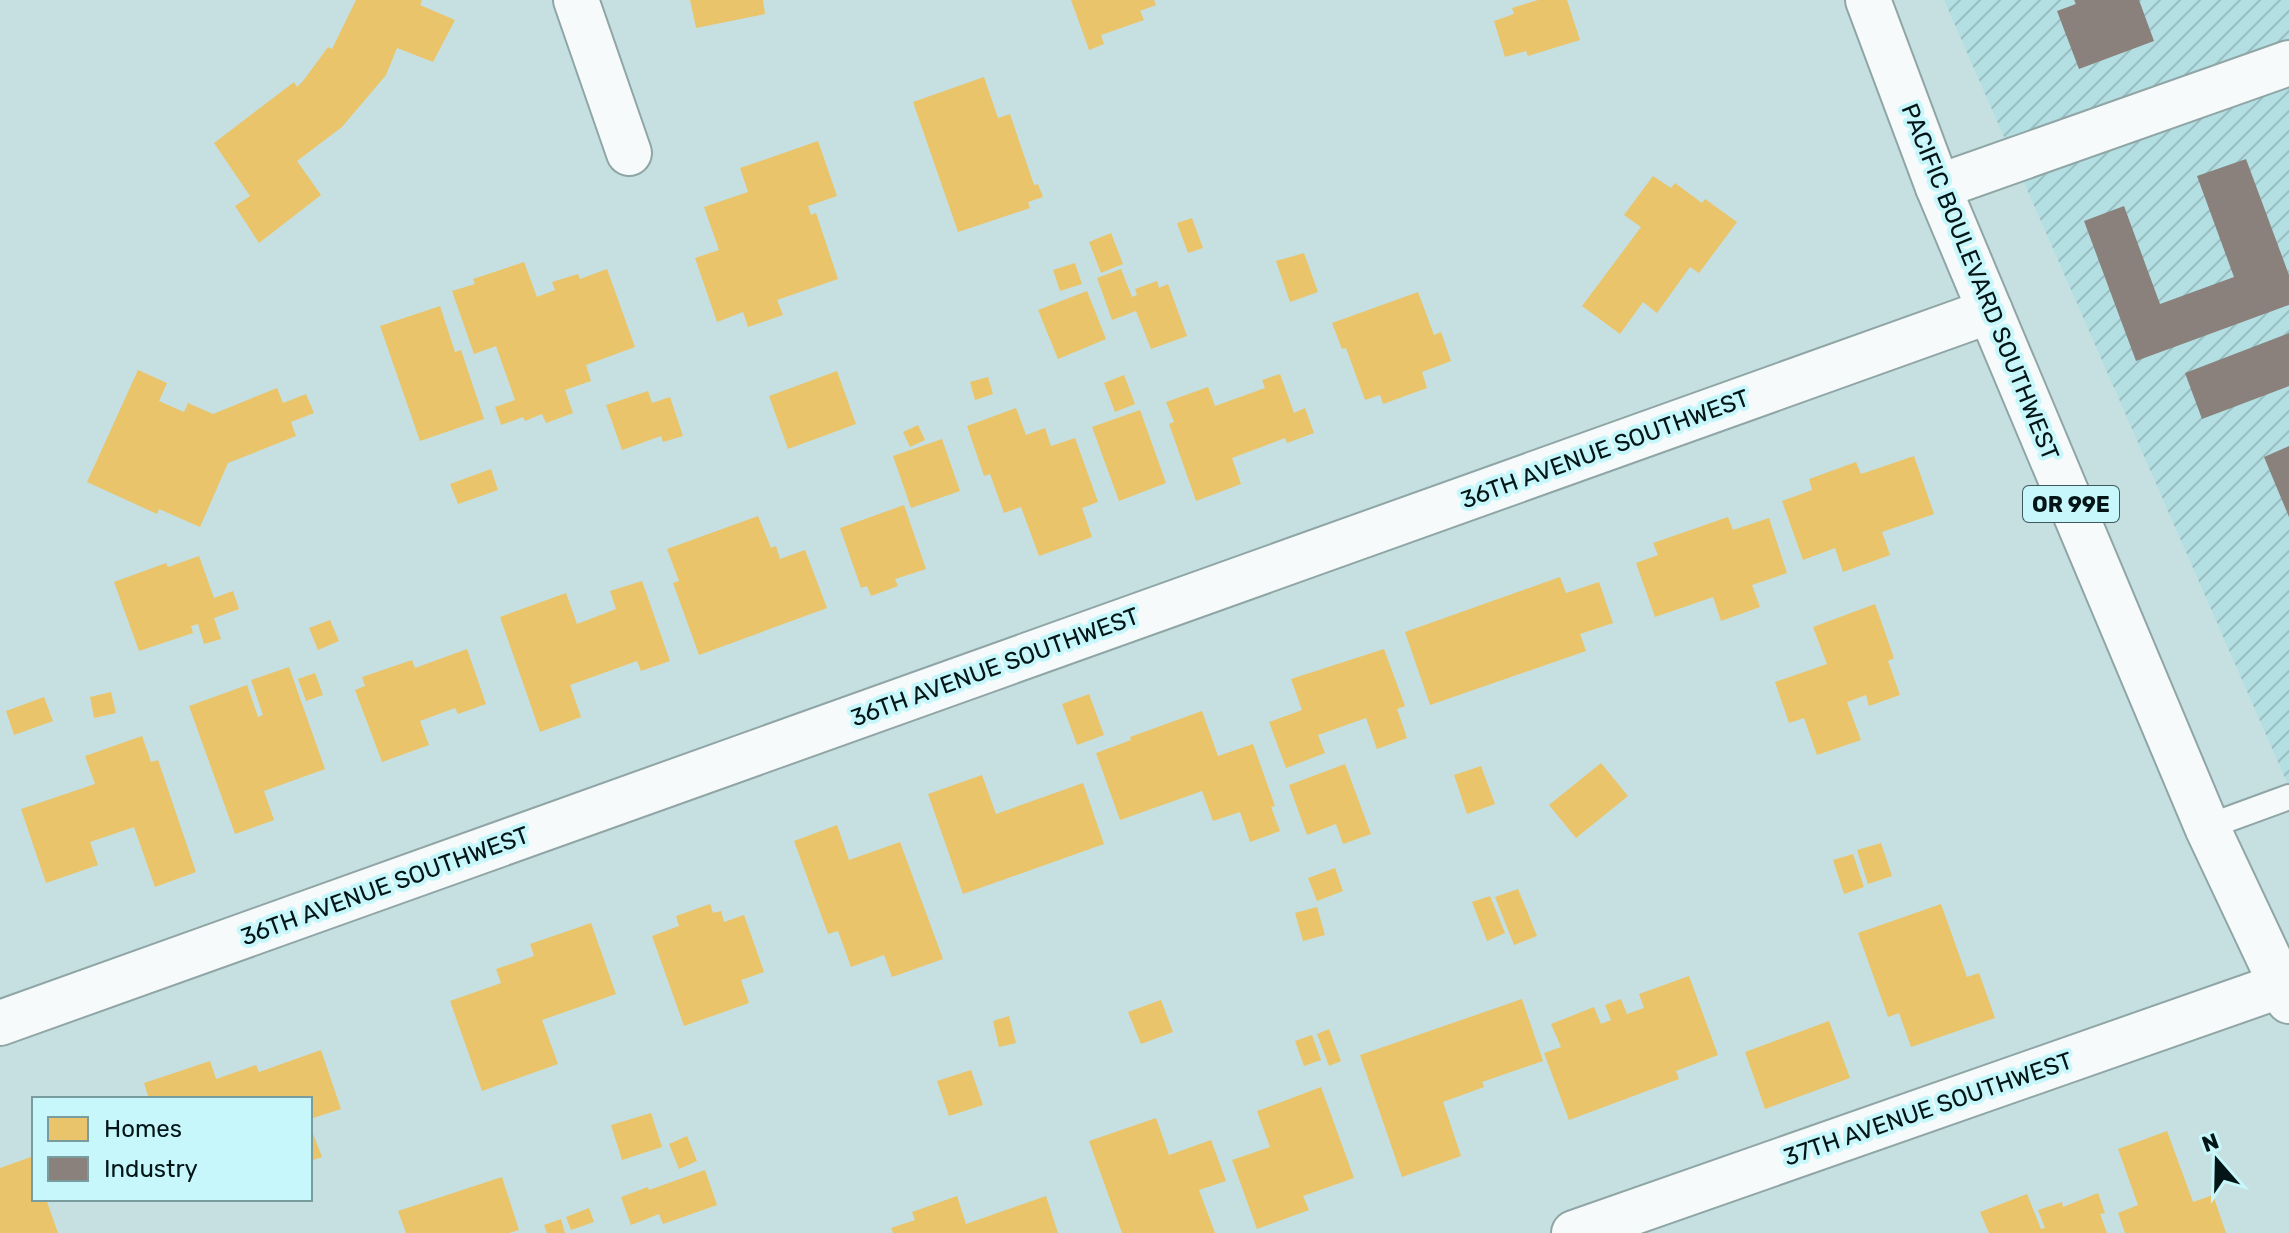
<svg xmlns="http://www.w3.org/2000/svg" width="2289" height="1233" viewBox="0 0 2289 1233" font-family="Rubik,sans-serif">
	<defs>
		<pattern id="industrial-furrows" width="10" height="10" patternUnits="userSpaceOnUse" patternTransform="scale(2)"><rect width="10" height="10" fill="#b3dfe2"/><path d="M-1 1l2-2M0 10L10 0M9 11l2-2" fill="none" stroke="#98bec1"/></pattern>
	</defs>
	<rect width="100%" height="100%" fill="#c6e0e1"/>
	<!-- industrial -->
	<path fill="url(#industrial-furrows)" d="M1944,0H2289V787Z"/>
	<!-- homes -->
	<g fill="#e9c46a">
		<path d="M356,0H422L420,5L455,20L433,62L397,48L386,75L342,127L297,161L321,195L259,243L235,206L250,196L214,143L294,82L297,87L303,81L328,47L332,49Z"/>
		<path d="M690,0H763L765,14L696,28Z"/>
		<path d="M1071,0H1154L1156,5L1140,11L1144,20L1101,35L1104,44L1089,50Z"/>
		<path d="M1538,0H1567L1580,40L1528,56L1526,51L1505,57L1494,21L1514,14L1512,8Z"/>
		<path d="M984,77L998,118L1010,114L1034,185L1038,184L1043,197L1028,202L1030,208L958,232L913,102Z"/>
		<path d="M818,141L837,196L808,206L811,215L816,213L838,279L777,300L783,315L748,327L743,312L717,322L695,258L719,250L704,207L748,192L740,168Z"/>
		<path d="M1653,176L1671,188L1675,183L1702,203L1705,199L1737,222L1699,273L1690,267L1657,313L1643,302L1620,334L1582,306L1641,227L1624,215Z"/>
		<path d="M1192,218L1203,248L1188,253L1177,223Z"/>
		<path d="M1111,233L1123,264L1101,273L1089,242Z"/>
		<path d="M1304,253L1318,292L1290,302L1276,261Z"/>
		<path d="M524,262L537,297L555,290L552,282L578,274L580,279L607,269L635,347L586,365L591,381L565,390L573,413L546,423L542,414L525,421L523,417L501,425L495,407L515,400L496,346L474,354L452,291L475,284L473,279Z"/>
		<path d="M1075,263L1082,284L1060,291L1053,270Z"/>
		<path d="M1121,269L1132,297L1137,295L1135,289L1157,281L1159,288L1168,284L1187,336L1151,349L1136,311L1112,320L1097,278Z"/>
		<path d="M1087,291L1106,339L1058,359L1038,310Z"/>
		<path d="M1418,292L1434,335L1441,332L1451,361L1422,372L1427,388L1383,404L1380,395L1365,400L1346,348L1342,349L1332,323Z"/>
		<path d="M440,306L455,352L461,350L484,419L420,441L380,326Z"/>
		<path d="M138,370L167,383L159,401L184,412L188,403L213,414L277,388L283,403L306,394L314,413L291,422L296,436L228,463L200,527L159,509L157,514L87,482Z"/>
		<path d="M837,371L856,424L788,449L769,396Z"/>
		<path d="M1280,374L1294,413L1305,408L1314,433L1287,443L1285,438L1232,458L1241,484L1196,501L1169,424L1174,422L1166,402L1208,387L1215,406L1265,388L1262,380Z"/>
		<path d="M1124,375L1135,404L1115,412L1104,383Z"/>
		<path d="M988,377L993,394L975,400L970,382Z"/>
		<path d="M648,391L652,403L670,397L683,436L663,442L661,436L622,450L606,405Z"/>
		<path d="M1016,408L1026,435L1045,428L1051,446L1075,438L1098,502L1082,508L1092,537L1039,556L1021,507L1004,513L990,474L984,476L967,426Z"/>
		<path d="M1140,410L1166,483L1119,501L1092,427Z"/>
		<path d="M918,425L925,440L910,447L903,432Z"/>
		<path d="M942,439L960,491L911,508L893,456Z"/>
		<path d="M1914,456L1934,514L1882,532L1890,555L1843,572L1835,548L1803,560L1782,501L1812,490L1809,479L1856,462L1861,474Z"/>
		<path d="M491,469L498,490L458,504L450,484Z"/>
		<path d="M904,505L926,569L895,579L898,586L871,596L867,586L861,588L840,528Z"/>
		<path d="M758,516L771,548L776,546L780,559L805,550L827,608L699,655L673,583L679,581L667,549Z"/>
		<path d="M1728,517L1733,530L1769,518L1787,573L1752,585L1760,607L1721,621L1713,597L1655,617L1636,563L1658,555L1653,543Z"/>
		<path d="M199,556L214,598L233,591L239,609L214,618L221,639L204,644L198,624L191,626L193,633L139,651L114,582L166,563L168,567Z"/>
		<path d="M1560,577L1566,593L1599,582L1613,623L1580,634L1586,651L1430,705L1405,632Z"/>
		<path d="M642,581L670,661L641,671L637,661L570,685L581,717L540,732L500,617L566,593L577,624L616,609L610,591Z"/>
		<path d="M1875,604L1894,658L1888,661L1900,695L1869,706L1866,695L1847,702L1861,740L1817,755L1804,718L1789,723L1775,682L1827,664L1813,627Z"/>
		<path d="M330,620L339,641L318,650L309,628Z"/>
		<path d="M467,649L486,704L458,714L455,708L420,721L429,745L382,762L355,690L365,686L362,677L412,660L415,668Z"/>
		<path d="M1384,649L1405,706L1397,709L1407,738L1377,749L1366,718L1318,735L1325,753L1286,768L1269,722L1302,710L1291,679Z"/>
		<path d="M289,667L325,769L264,791L274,820L235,834L189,706L247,685L258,717L263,715L251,680Z"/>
		<path d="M315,673L323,695L306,701L298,679Z"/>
		<path d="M111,692L116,713L94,718L90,697Z"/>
		<path d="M1089,694L1104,735L1077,745L1062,704Z"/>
		<path d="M44,697L53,721L14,735L6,711Z"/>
		<path d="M1202,711L1218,756L1253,744L1275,806L1271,807L1280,831L1250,842L1240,812L1213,821L1202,791L1120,820L1096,753L1131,740L1130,737Z"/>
		<path d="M142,736L151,762L158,760L196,872L155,887L134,827L90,842L98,865L46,883L21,809L95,784L85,756Z"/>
		<path d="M1601,763L1628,796L1576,838L1549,805Z"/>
		<path d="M1345,764L1371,834L1343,844L1336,824L1307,835L1289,785Z"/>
		<path d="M1481,766L1495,804L1467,814L1454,775Z"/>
		<path d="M982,775L996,814L1083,783L1104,844L963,894L928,794Z"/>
		<path d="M837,825L849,860L900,842L943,959L892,977L884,955L851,967L838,931L828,934L794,841Z"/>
		<path d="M1881,843L1892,876L1868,884L1857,850Z"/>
		<path d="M1853,854L1864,887L1844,894L1833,860Z"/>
		<path d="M1335,868L1343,891L1317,901L1308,878Z"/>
		<path d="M1518,889L1537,936L1514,945L1495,897Z"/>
		<path d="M1490,896L1505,933L1487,941L1472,902Z"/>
		<path d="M710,904L713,913L721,911L724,922L744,915L764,972L741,980L749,1003L684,1026L652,936L679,926L676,916Z"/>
		<path d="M1941,904L1967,977L1979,973L1995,1018L1911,1047L1899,1013L1888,1017L1858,933Z"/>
		<path d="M1317,907L1325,935L1303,941L1295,913Z"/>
		<path d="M591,923L616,994L542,1020L558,1064L482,1091L450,1001L501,983L496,969L534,956L530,944Z"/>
		<path d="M1689,976L1718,1055L1676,1071L1679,1079L1569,1120L1544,1053L1561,1047L1551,1024L1594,1007L1601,1024L1611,1020L1605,1005L1621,999L1627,1014L1644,1008L1639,994Z"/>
		<path d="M1522,999L1543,1061L1482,1082L1484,1087L1443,1102L1461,1156L1402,1177L1360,1055Z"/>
		<path d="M1161,1000L1173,1032L1141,1044L1128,1012Z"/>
		<path d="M1009,1016L1016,1043L999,1047L993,1021Z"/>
		<path d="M1829,1021L1850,1078L1765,1109L1745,1052Z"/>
		<path d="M1329,1029L1341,1061L1329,1066L1317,1034Z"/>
		<path d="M1312,1035L1321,1060L1304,1066L1295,1041Z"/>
		<path d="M321,1050L341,1109L310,1119V1099H149L144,1083L210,1061L216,1079L256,1065L259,1072Z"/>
		<path d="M971,1070L983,1105L949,1116L937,1081Z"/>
		<path d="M1321,1087L1354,1178L1303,1196L1309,1210L1257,1229L1232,1160L1270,1147L1257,1111Z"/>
		<path d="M651,1113L662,1147L622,1160L611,1125Z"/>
		<path d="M1156,1118L1169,1155L1211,1140L1226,1181L1199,1190L1215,1233H1122L1089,1141Z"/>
		<path d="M310,1126L322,1157L310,1161Z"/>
		<path d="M2167,1131L2193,1202L2213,1195L2226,1233H2125L2118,1213L2138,1205L2118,1149Z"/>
		<path d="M687,1136L697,1161L679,1169L669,1144Z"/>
		<path d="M31,1157L34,1166V1199H46L58,1233H0V1168Z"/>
		<path d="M705,1170L717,1205L663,1224L659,1214L631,1225L621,1197L648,1187L649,1190Z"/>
		<path d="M502,1177L519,1230L509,1233H406L398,1211Z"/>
		<path d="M2098,1193L2105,1213L2100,1214L2107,1233H1989L1980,1212L2027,1194L2041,1229L2045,1228L2038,1210L2062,1202L2063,1207Z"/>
		<path d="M957,1196L966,1224L1046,1196L1058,1233H893L891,1228L915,1220L912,1212Z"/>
		<path d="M589,1208L594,1222L571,1230L566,1217Z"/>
		<path d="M561,1219L565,1233H547L544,1225Z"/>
	</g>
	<!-- industry -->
	<g fill="#8a817c">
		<path d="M2074,0H2139L2154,41L2079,69L2057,11L2076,4Z"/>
		<path d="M2246,159L2289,275V305L2136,361L2084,221L2124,206L2160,304L2234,277L2197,176Z"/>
		<path d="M2289,333V386L2202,419L2185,373Z"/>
		<path d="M2289,446V517L2264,457Z"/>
	</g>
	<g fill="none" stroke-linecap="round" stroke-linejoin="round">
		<defs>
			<path id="lane" d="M2207,827L2289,797"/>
			<g id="street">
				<path d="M576,0L629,153"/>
				<path d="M1938,187L2289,63"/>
				<path d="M0,1023L1990,311"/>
				<path d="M1574,1233L2282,985"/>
			</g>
			<path id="primary" d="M1868,0L1938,187L1990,311L2207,827L2289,1001"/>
		</defs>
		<!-- lane casing -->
		<use href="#lane" stroke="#90a5a5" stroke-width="28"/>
		<!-- street casing -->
		<use href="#street" stroke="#90a5a5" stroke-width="48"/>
		<!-- primary casing -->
		<use href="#primary" stroke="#90a5a5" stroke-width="48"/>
		<!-- lane -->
		<use href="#lane" stroke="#f6fafa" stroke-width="24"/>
		<!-- street -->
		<use href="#street" stroke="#f6fafa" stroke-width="44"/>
		<!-- primary -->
		<use href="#primary" stroke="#f6fafa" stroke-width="44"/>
	</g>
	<g text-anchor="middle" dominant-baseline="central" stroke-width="8" stroke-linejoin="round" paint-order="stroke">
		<!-- shield labels -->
		<rect fill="#c7f7fa" stroke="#3e595a" stroke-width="2" x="2023" y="486" width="96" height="36" rx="6"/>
		<g font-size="22" font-weight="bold" fill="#031516">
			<text x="2071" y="504">OR 99E</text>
		</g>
		<!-- street labels -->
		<g font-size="24" fill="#031516" stroke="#c7f7fa">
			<text transform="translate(1980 282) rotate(68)">PACIFIC BOULEVARD SOUTHWEST</text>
			<text transform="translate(1605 449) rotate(-20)">36TH AVENUE SOUTHWEST</text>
			<text transform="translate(995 667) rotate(-20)">36TH AVENUE SOUTHWEST</text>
			<text transform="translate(385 886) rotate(-20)">36TH AVENUE SOUTHWEST</text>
			<text transform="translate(1928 1109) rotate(-19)">37TH AVENUE SOUTHWEST</text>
		</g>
	</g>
	<!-- legend -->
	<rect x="32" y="1097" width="280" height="104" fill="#c7f7fa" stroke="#799d9f" stroke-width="2"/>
	<rect x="48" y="1117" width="40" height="24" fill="#e9c46a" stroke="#799d9f" stroke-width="2"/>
	<text x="104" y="1137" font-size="24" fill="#031516">Homes</text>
	<rect x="48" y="1157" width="40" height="24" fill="#8a817c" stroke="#799d9f" stroke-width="2"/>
	<text x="104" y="1177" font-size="24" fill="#031516">Industry</text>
	<!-- north arrow -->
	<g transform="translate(2217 1161) rotate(340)" stroke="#c7f7fa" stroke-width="6" paint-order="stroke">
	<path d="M0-6L14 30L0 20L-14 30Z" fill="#031516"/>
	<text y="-12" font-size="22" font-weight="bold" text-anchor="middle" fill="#031516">N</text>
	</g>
</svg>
